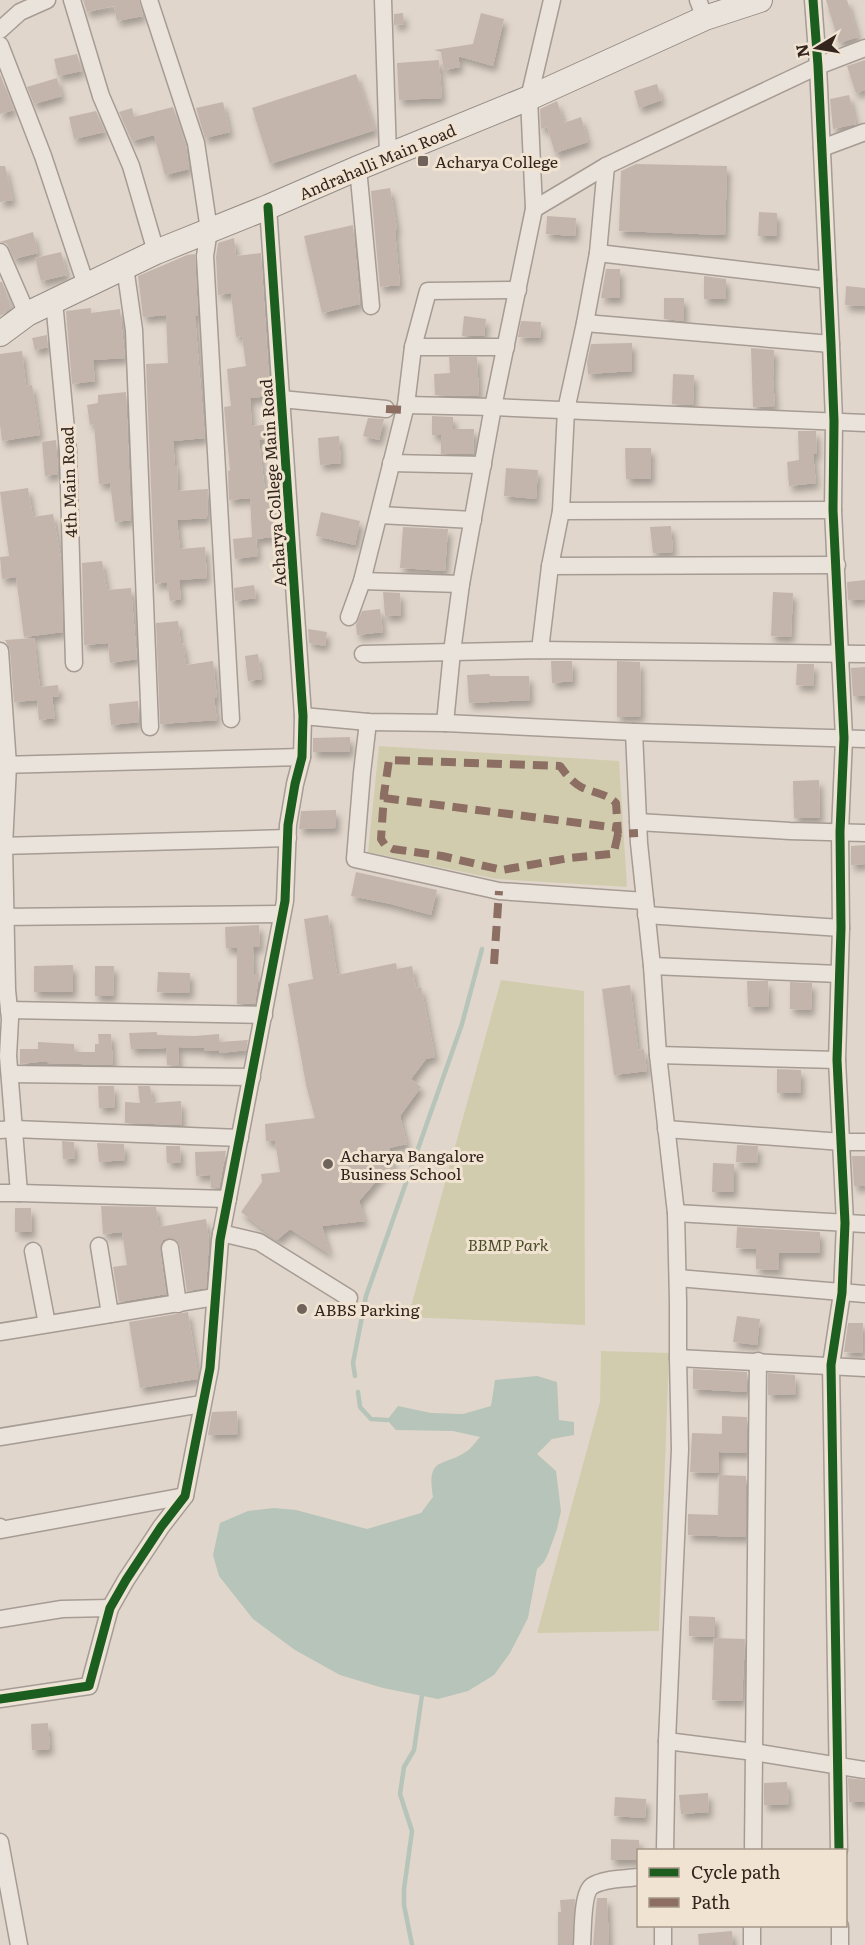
<svg xmlns="http://www.w3.org/2000/svg" width="865" height="1945" viewBox="0 0 865 1945" font-family="Literata,serif">
	<defs>
		<filter id="shadow"><feDropShadow dx="3.5" dy="6" stdDeviation="3" flood-color="#0004"/></filter>
	</defs>
	<rect width="100%" height="100%" fill="#e1d6cb"/>
	<!-- green -->
	<g fill="#d2ccaf">
		<path d="M379,746L619,761L627,887L496,879L368,852Z"/>
		<path d="M501,980L584,991L585,1325L408,1317Z"/>
		<path d="M601,1351L669,1353L659,1631L537,1633L600,1402Z"/>
	</g>
	<!-- water -->
	<path fill="#b6c4b9" d="M537,1376L557,1382L559,1420L574,1422V1435L552,1439L537,1454L556,1471L561,1511L557,1529L548,1554L544,1562L537,1569L528,1618L510,1653L494,1675L468,1691L438,1699L383,1688L340,1675L295,1650L253,1619L219,1576L213,1555L220,1523L248,1511L274,1508L296,1510L367,1529L421,1513L433,1497C426,1455 443,1468 467,1451C472,1448 476,1441 480,1437L453,1431L396,1430L387,1420L398,1406L431,1413L463,1414L491,1406L495,1380Z"/>
	<g fill="none" stroke-linecap="round" stroke-linejoin="round">
		<!-- stream -->
		<g stroke="#b6c4b9" stroke-width="4.5">
			<path d="M355,1376L353,1363L366,1296L462,1024L482,949"/>
			<path d="M358,1392L360,1407L371,1419L387,1420"/>
			<path d="M412,1945L404,1905V1889L412,1831L400,1794L404,1767L414,1750L422,1695"/>
		</g>
	</g>
	<!-- building -->
	<g fill="#c4b5ac" filter="url(#shadow)">
		<path d="M83,0H139L143,16L117,21L114,6L87,12Z"/>
		<path d="M826,0H847L858,37L839,43Z"/>
		<path d="M403,13L404,24L394,25V14Z"/>
		<path d="M481,13L504,19L493,66L458,56L460,67L444,70L441,52L434,50L473,44Z"/>
		<path d="M77,54L82,71L58,76L54,59Z"/>
		<path d="M439,60L442,98L399,100L397,63Z"/>
		<path d="M865,60V90L856,93L847,66Z"/>
		<path d="M0,74L14,110L0,114Z"/>
		<path d="M356,74L375,130L270,164L252,108Z"/>
		<path d="M57,78L62,96L34,104L27,87Z"/>
		<path d="M657,84L662,100L639,108L634,91Z"/>
		<path d="M849,95L856,124L833,129L830,99Z"/>
		<path d="M557,101L564,123L581,117L588,142L555,153L547,127L541,129L540,109Z"/>
		<path d="M223,102L230,132L205,138L196,108Z"/>
		<path d="M173,107L186,145L189,169L165,175L154,135L132,141L119,112L132,108L134,117Z"/>
		<path d="M96,111L105,132L74,139L69,117Z"/>
		<path d="M636,164L727,166L725,235L619,231L621,171Z"/>
		<path d="M0,166H5L13,200L0,202Z"/>
		<path d="M390,188L397,229L395,230L400,285L380,287L371,191Z"/>
		<path d="M759,212L777,213V236H758Z"/>
		<path d="M547,216L576,218L575,236L546,234Z"/>
		<path d="M353,225L360,304L322,313L304,236Z"/>
		<path d="M33,232L38,253L14,259L7,244L0,242Z"/>
		<path d="M234,238L236,256L261,253L270,396L250,398L252,426L272,424L273,439L259,440L266,500L278,499L280,536L256,539L258,556L235,559L233,539L252,537L250,498L229,500L228,471L230,470L224,407L231,406L227,369L246,366L242,336L236,337L231,293L218,295L216,257L218,243Z"/>
		<path d="M61,252L67,275L41,281L35,258Z"/>
		<path d="M195,254L198,316H195L205,438L173,441L175,465H177L178,491L208,489L207,518L177,520L180,549L205,547L207,578L179,580L181,599L170,601L167,582L155,584L146,364L168,363L166,315L143,317L138,276L187,255Z"/>
		<path d="M606,269H620V298H601Z"/>
		<path d="M704,276L726,279V299H704Z"/>
		<path d="M0,282H2L5,289L11,308L0,316Z"/>
		<path d="M846,286L865,288V306L845,305Z"/>
		<path d="M664,298H684V321L664,319Z"/>
		<path d="M91,308V313L120,309L125,358L93,360L95,381L72,384L66,311Z"/>
		<path d="M464,316L486,319L484,336H462Z"/>
		<path d="M521,321L541,322L540,338L518,337Z"/>
		<path d="M47,335L48,347L35,350L32,338Z"/>
		<path d="M632,343V371L588,374L587,362L591,344Z"/>
		<path d="M751,348L774,350L773,379L775,406L753,407Z"/>
		<path d="M22,351L26,386L32,385L40,435L2,441L0,425V354Z"/>
		<path d="M449,357H477L479,396L435,395L434,374L450,373Z"/>
		<path d="M673,374L694,375L693,405L672,404Z"/>
		<path d="M126,392L131,520L115,522L110,483L99,484L94,424L90,425L87,405L98,403V395Z"/>
		<path d="M432,416L453,417V429H474L473,454H441V435H432Z"/>
		<path d="M368,418L384,419L379,440L363,436Z"/>
		<path d="M798,431H816L817,454H813L816,483L789,486L787,462L799,460Z"/>
		<path d="M339,436L341,463L320,465L318,438Z"/>
		<path d="M56,440L58,474L45,476L42,442Z"/>
		<path d="M625,448H651V479H626Z"/>
		<path d="M506,468L538,470L536,499L504,496Z"/>
		<path d="M28,488L33,517L53,514L61,559L63,632L24,637L16,577L2,579L0,557L9,556L0,492Z"/>
		<path d="M321,512L360,521L355,545L316,536Z"/>
		<path d="M671,526L673,552L653,553L650,527Z"/>
		<path d="M403,527L448,529L445,571L400,568Z"/>
		<path d="M102,561L107,590L131,588L137,659L110,663L108,643L84,645L82,563Z"/>
		<path d="M865,580V599L848,600L847,582Z"/>
		<path d="M254,585L256,598L235,601L234,588Z"/>
		<path d="M383,592L400,593L401,615L385,616Z"/>
		<path d="M773,592L793,593L791,637L771,636Z"/>
		<path d="M380,609L383,632L357,635L356,625L362,611Z"/>
		<path d="M178,621L181,644L183,643L186,665L213,661L217,698H214L217,720L160,724L156,623Z"/>
		<path d="M308,629L327,632L325,646L309,643Z"/>
		<path d="M34,638L40,687L58,685L59,696L52,697L55,718L39,720L37,700L14,702L10,650L5,640Z"/>
		<path d="M258,654L262,679L248,681L245,656Z"/>
		<path d="M551,661H572L573,681L552,683Z"/>
		<path d="M617,661L640,662L641,716L617,717Z"/>
		<path d="M797,664H814L813,686L796,685Z"/>
		<path d="M865,667V696H853L851,668Z"/>
		<path d="M489,674L490,676H529L530,700L469,703L467,675Z"/>
		<path d="M138,701L139,722L111,725L109,704Z"/>
		<path d="M350,737V752H313V738Z"/>
		<path d="M819,780L820,818H794L793,781Z"/>
		<path d="M336,810V828L299,829L301,811Z"/>
		<path d="M865,845V864L851,865V846Z"/>
		<path d="M356,872L437,890L431,915L391,904L351,896Z"/>
		<path d="M328,915L337,975L396,963L397,969L412,966L416,988L421,987L435,1057L426,1059L411,1079L421,1087L400,1116L407,1144L389,1148L394,1169L386,1170L359,1201L365,1221L322,1226L330,1254L290,1229L277,1240L241,1212L262,1182L261,1174L280,1172L275,1141H266L265,1124L315,1118L306,1085L288,984L313,979L304,919Z"/>
		<path d="M259,925L260,947H253L254,974H259L255,1004H237V948H226L225,927Z"/>
		<path d="M73,965V992H34V966Z"/>
		<path d="M95,966H114L113,996H95Z"/>
		<path d="M158,972L190,973V993L157,992Z"/>
		<path d="M747,981H768L769,1006L748,1007Z"/>
		<path d="M790,982L812,983L811,1010L790,1009Z"/>
		<path d="M630,985L638,1050L644,1049L647,1071L614,1075L602,989Z"/>
		<path d="M157,1032V1035L195,1036L219,1034V1042L248,1040L246,1050L220,1053L219,1050L205,1051L204,1048L178,1047L179,1066L167,1065L166,1048L131,1049L129,1033Z"/>
		<path d="M98,1034H111L113,1065L47,1063V1061L20,1064V1049H38V1042L74,1044V1052H95V1044H99Z"/>
		<path d="M777,1069L801,1070V1093H777Z"/>
		<path d="M98,1086H114L115,1107L99,1108Z"/>
		<path d="M138,1086H150L153,1103L181,1101L182,1125L125,1123V1102L140,1103Z"/>
		<path d="M62,1141L74,1142L75,1158L63,1159Z"/>
		<path d="M97,1143L124,1144L125,1160L99,1162Z"/>
		<path d="M737,1145L758,1146L757,1163L736,1162Z"/>
		<path d="M166,1146H180L181,1163H167Z"/>
		<path d="M226,1151L219,1188H211L210,1175L196,1176L195,1152Z"/>
		<path d="M852,1156H865V1186H854Z"/>
		<path d="M713,1163L734,1164V1192H712Z"/>
		<path d="M101,1206L156,1207L159,1227L206,1219L209,1240L206,1288L187,1291L180,1246L174,1239L168,1238L163,1240L160,1249L166,1294L119,1302L113,1267L127,1265L122,1232L103,1234Z"/>
		<path d="M15,1208H31L32,1232H15Z"/>
		<path d="M737,1227L820,1232V1253H779V1270L756,1269V1249L736,1248Z"/>
		<path d="M188,1312L198,1374L197,1379L140,1388L129,1322Z"/>
		<path d="M737,1316L760,1319L757,1345L733,1342Z"/>
		<path d="M848,1323H863L862,1353L844,1352Z"/>
		<path d="M693,1369L747,1372V1392L693,1389Z"/>
		<path d="M768,1373L795,1375L796,1394L768,1395Z"/>
		<path d="M237,1411L238,1434L208,1435L212,1412Z"/>
		<path d="M722,1416L747,1417V1453L719,1452L718,1473L690,1472L692,1433L722,1434Z"/>
		<path d="M719,1475L746,1476V1537L688,1535V1514L718,1515Z"/>
		<path d="M689,1616L715,1617V1637L689,1636Z"/>
		<path d="M714,1638L745,1639L742,1701L712,1700Z"/>
		<path d="M48,1723L50,1749L32,1750L31,1724Z"/>
		<path d="M848,1778L865,1780V1802H849Z"/>
		<path d="M787,1782L789,1804L764,1805V1783Z"/>
		<path d="M708,1793L709,1812L681,1814L679,1795Z"/>
		<path d="M615,1797L646,1799L645,1818L614,1816Z"/>
		<path d="M611,1839L639,1840V1860H611Z"/>
		<path d="M597,1898H607L609,1945H593Z"/>
		<path d="M575,1899L572,1945H558V1912H561L560,1900Z"/>
		<path d="M732,1931L733,1945H699L698,1934Z"/>
	</g>
	<g fill="none" stroke-linecap="round" stroke-linejoin="round">
		<defs>
			<g id="minor">
				<path d="M72,0L101,96L131,166L156,252"/>
				<path d="M149,0L196,143L209,230L205,256L231,719"/>
				<path d="M383,0L388,156"/>
				<path d="M552,0L529,98L534,209L493,407L461,584L452,652L445,723L634,732L865,739"/>
				<path d="M698,0L705,18"/>
				<path d="M813,0L818,66L831,344L834,421L833,510L844,738L840,832L841,928L837,1060L845,1223L842,1293L831,1365L839,1850"/>
				<path d="M0,30L20,12L47,0"/>
				<path d="M0,45L43,156L86,285"/>
				<path d="M822,148L865,132"/>
				<path d="M358,168L371,306"/>
				<path d="M534,209L606,166L818,66L865,48"/>
				<path d="M0,252L27,314"/>
				<path d="M598,253L828,280"/>
				<path d="M125,267L134,330L150,727"/>
				<path d="M54,301L68,451L74,663"/>
				<path d="M585,323L831,344"/>
				<path d="M413,347H506"/>
				<path d="M281,399L386,409"/>
				<path d="M406,405L493,407L865,423"/>
				<path d="M391,463L483,465"/>
				<path d="M561,511L833,510"/>
				<path d="M379,515L473,520"/>
				<path d="M550,566L837,565"/>
				<path d="M362,581L461,584"/>
				<path d="M349,617L362,581L406,405L413,347L428,291L518,290"/>
				<path d="M540,650L550,566L561,511L566,410L585,323L598,253L606,166"/>
				<path d="M0,651L8,765L4,846L7,990L10,1019L8,1056L19,1193H0"/>
				<path d="M363,654L540,650L865,654"/>
				<path d="M303,716L368,722L445,723"/>
				<path d="M368,722L362,773L355,859L499,891L645,901"/>
				<path d="M634,732L639,843L652,966L658,1055L676,1213L678,1301V1358L680,1449L667,1741L665,1850"/>
				<path d="M0,765L302,757"/>
				<path d="M638,822L790,831L865,833"/>
				<path d="M0,846L288,838"/>
				<path d="M646,915L841,928"/>
				<path d="M0,917L282,914"/>
				<path d="M652,966L839,974"/>
				<path d="M9,1010L264,1015"/>
				<path d="M658,1055L837,1060"/>
				<path d="M10,1074L252,1077"/>
				<path d="M666,1129L842,1142H865"/>
				<path d="M0,1130L14,1129L240,1138"/>
				<path d="M19,1193L228,1199"/>
				<path d="M676,1213L865,1224"/>
				<path d="M221,1233L259,1242L349,1298"/>
				<path d="M99,1246L110,1314"/>
				<path d="M170,1248L178,1304"/>
				<path d="M33,1251L47,1324"/>
				<path d="M678,1278L865,1294"/>
				<path d="M0,1332L215,1297"/>
				<path d="M678,1358L865,1368"/>
				<path d="M0,1437L202,1404"/>
				<path d="M0,1527L1,1530L185,1496"/>
				<path d="M0,1619L62,1609L110,1608"/>
				<path d="M0,1699L89,1686L110,1608L126,1580L161,1527L185,1496L210,1368L220,1240L285,901L288,825L295,784L302,757L303,716L268,207"/>
				<path d="M667,1741L754,1752L865,1770"/>
				<path d="M0,1842L19,1945"/>
				<path d="M753,1850L758,1361"/>
				<path d="M840,1926V1945"/>
				<path d="M582,1945C583,1932 582,1893 592,1886C604,1878 625,1879 638,1877"/>
				<path d="M663,1945V1926"/>
				<path d="M752,1945V1926"/>
			</g>
			<path id="secondary" d="M0,334L27,314L156,252L268,207L358,168L529,98L705,18L760,0"/>
		</defs>
		<!-- minor casing -->
		<use href="#minor" stroke="#a69c94" stroke-width="19"/>
		<!-- secondary casing -->
		<use href="#secondary" stroke="#958c85" stroke-width="26"/>
		<!-- minor -->
		<use href="#minor" stroke="#eae3dc" stroke-width="16"/>
		<!-- secondary -->
		<use href="#secondary" stroke="#eae3dc" stroke-width="24"/>
		<!-- quiet -->
		<g stroke="#8d6e63" stroke-width="8" stroke-dasharray="15 8" stroke-linecap="butt">
			<path d="M386,409L404,410"/>
			<path d="M384,798L618,828"/>
			<path d="M618,834L614,852L611,854L569,858L502,870L442,856L393,849L385,845L381,839L384,794L389,760L560,766C566,774 572,782 581,787C593,793 606,793 616,803L618,834L638,833"/>
			<path d="M494,964L499,891"/>
		</g>
		<defs>
			<g id="cycleway">
				<path d="M813,0L818,66L831,344L834,421L833,510L844,738L840,832L841,928L837,1060L845,1223L842,1293L831,1365L839,1850"/>
				<path d="M0,1699L89,1686L110,1608L126,1580L161,1527L185,1496L210,1368L220,1240L285,901L288,825L295,784L302,757L303,716L268,207"/>
			</g>
		</defs>
		<!-- cycleway casing -->
		<use href="#cycleway" stroke="#f1e3d1" stroke-width="13"/>
		<!-- cycleway -->
		<use href="#cycleway" stroke="#1b5e20" stroke-width="9"/>
	</g>
	<!-- markers -->
	<g fill="#70635b" stroke="#f1e3d1" stroke-width="2">
		<rect x="417" y="155" width="12" height="12" rx="3"/>
		<circle cx="328" cy="1164" r="6"/>
		<circle cx="302" cy="1309" r="6"/>
	</g>
	<g text-anchor="middle" dominant-baseline="central" stroke-width="6" stroke-linejoin="round" paint-order="stroke">
		<!-- street labels -->
		<g font-size="16" fill="#33251e" stroke="#f1e3d1">
			<text transform="translate(377 161) rotate(-23)">Andrahalli Main Road</text>
			<text transform="translate(68 482) rotate(-92)">4th Main Road</text>
			<text transform="translate(272 483) rotate(-94)">Acharya College Main Road</text>
		</g>
		<!-- poi labels -->
		<g font-size="16" fill="#33251e" stroke="#f1e3d1" text-anchor="start">
			<text x="435" y="161">Acharya College</text>
			<text x="340" y="1155">Acharya Bangalore<tspan x="340" dy="18">Business School</tspan></text>
			<text x="314" y="1309">ABBS Parking</text>
		</g>
		<!-- park labels -->
		<g font-size="16" font-style="italic" fill="#4a4d27" stroke="#f1e3d1">
			<text x="508" y="1244">BBMP Park</text>
		</g>
	</g>
	<!-- legend -->
	<rect x="637" y="1849" width="210" height="78" fill="#f1e3d1" stroke="#a59789" stroke-width="1.5"/>
	<rect x="649" y="1868" width="30" height="9" fill="#1b5e20" stroke="#a59789" stroke-width="1.5"/>
	<text x="691" y="1879" font-size="18" fill="#33251e">Cycle path</text>
	<rect x="649" y="1898" width="30" height="9" fill="#8d6e63" stroke="#a59789" stroke-width="1.5"/>
	<text x="691" y="1909" font-size="18" fill="#33251e">Path</text>
	<!-- north arrow -->
	<g transform="translate(817 48) rotate(259)" stroke="#f1e3d1" stroke-width="4.5" paint-order="stroke">
	<path d="M0-4.5L10 22L0 15L-10 22Z" fill="#33251e"/>
	<text y="-9" font-size="16" font-weight="bold" text-anchor="middle" fill="#33251e">N</text>
	</g>
</svg>
